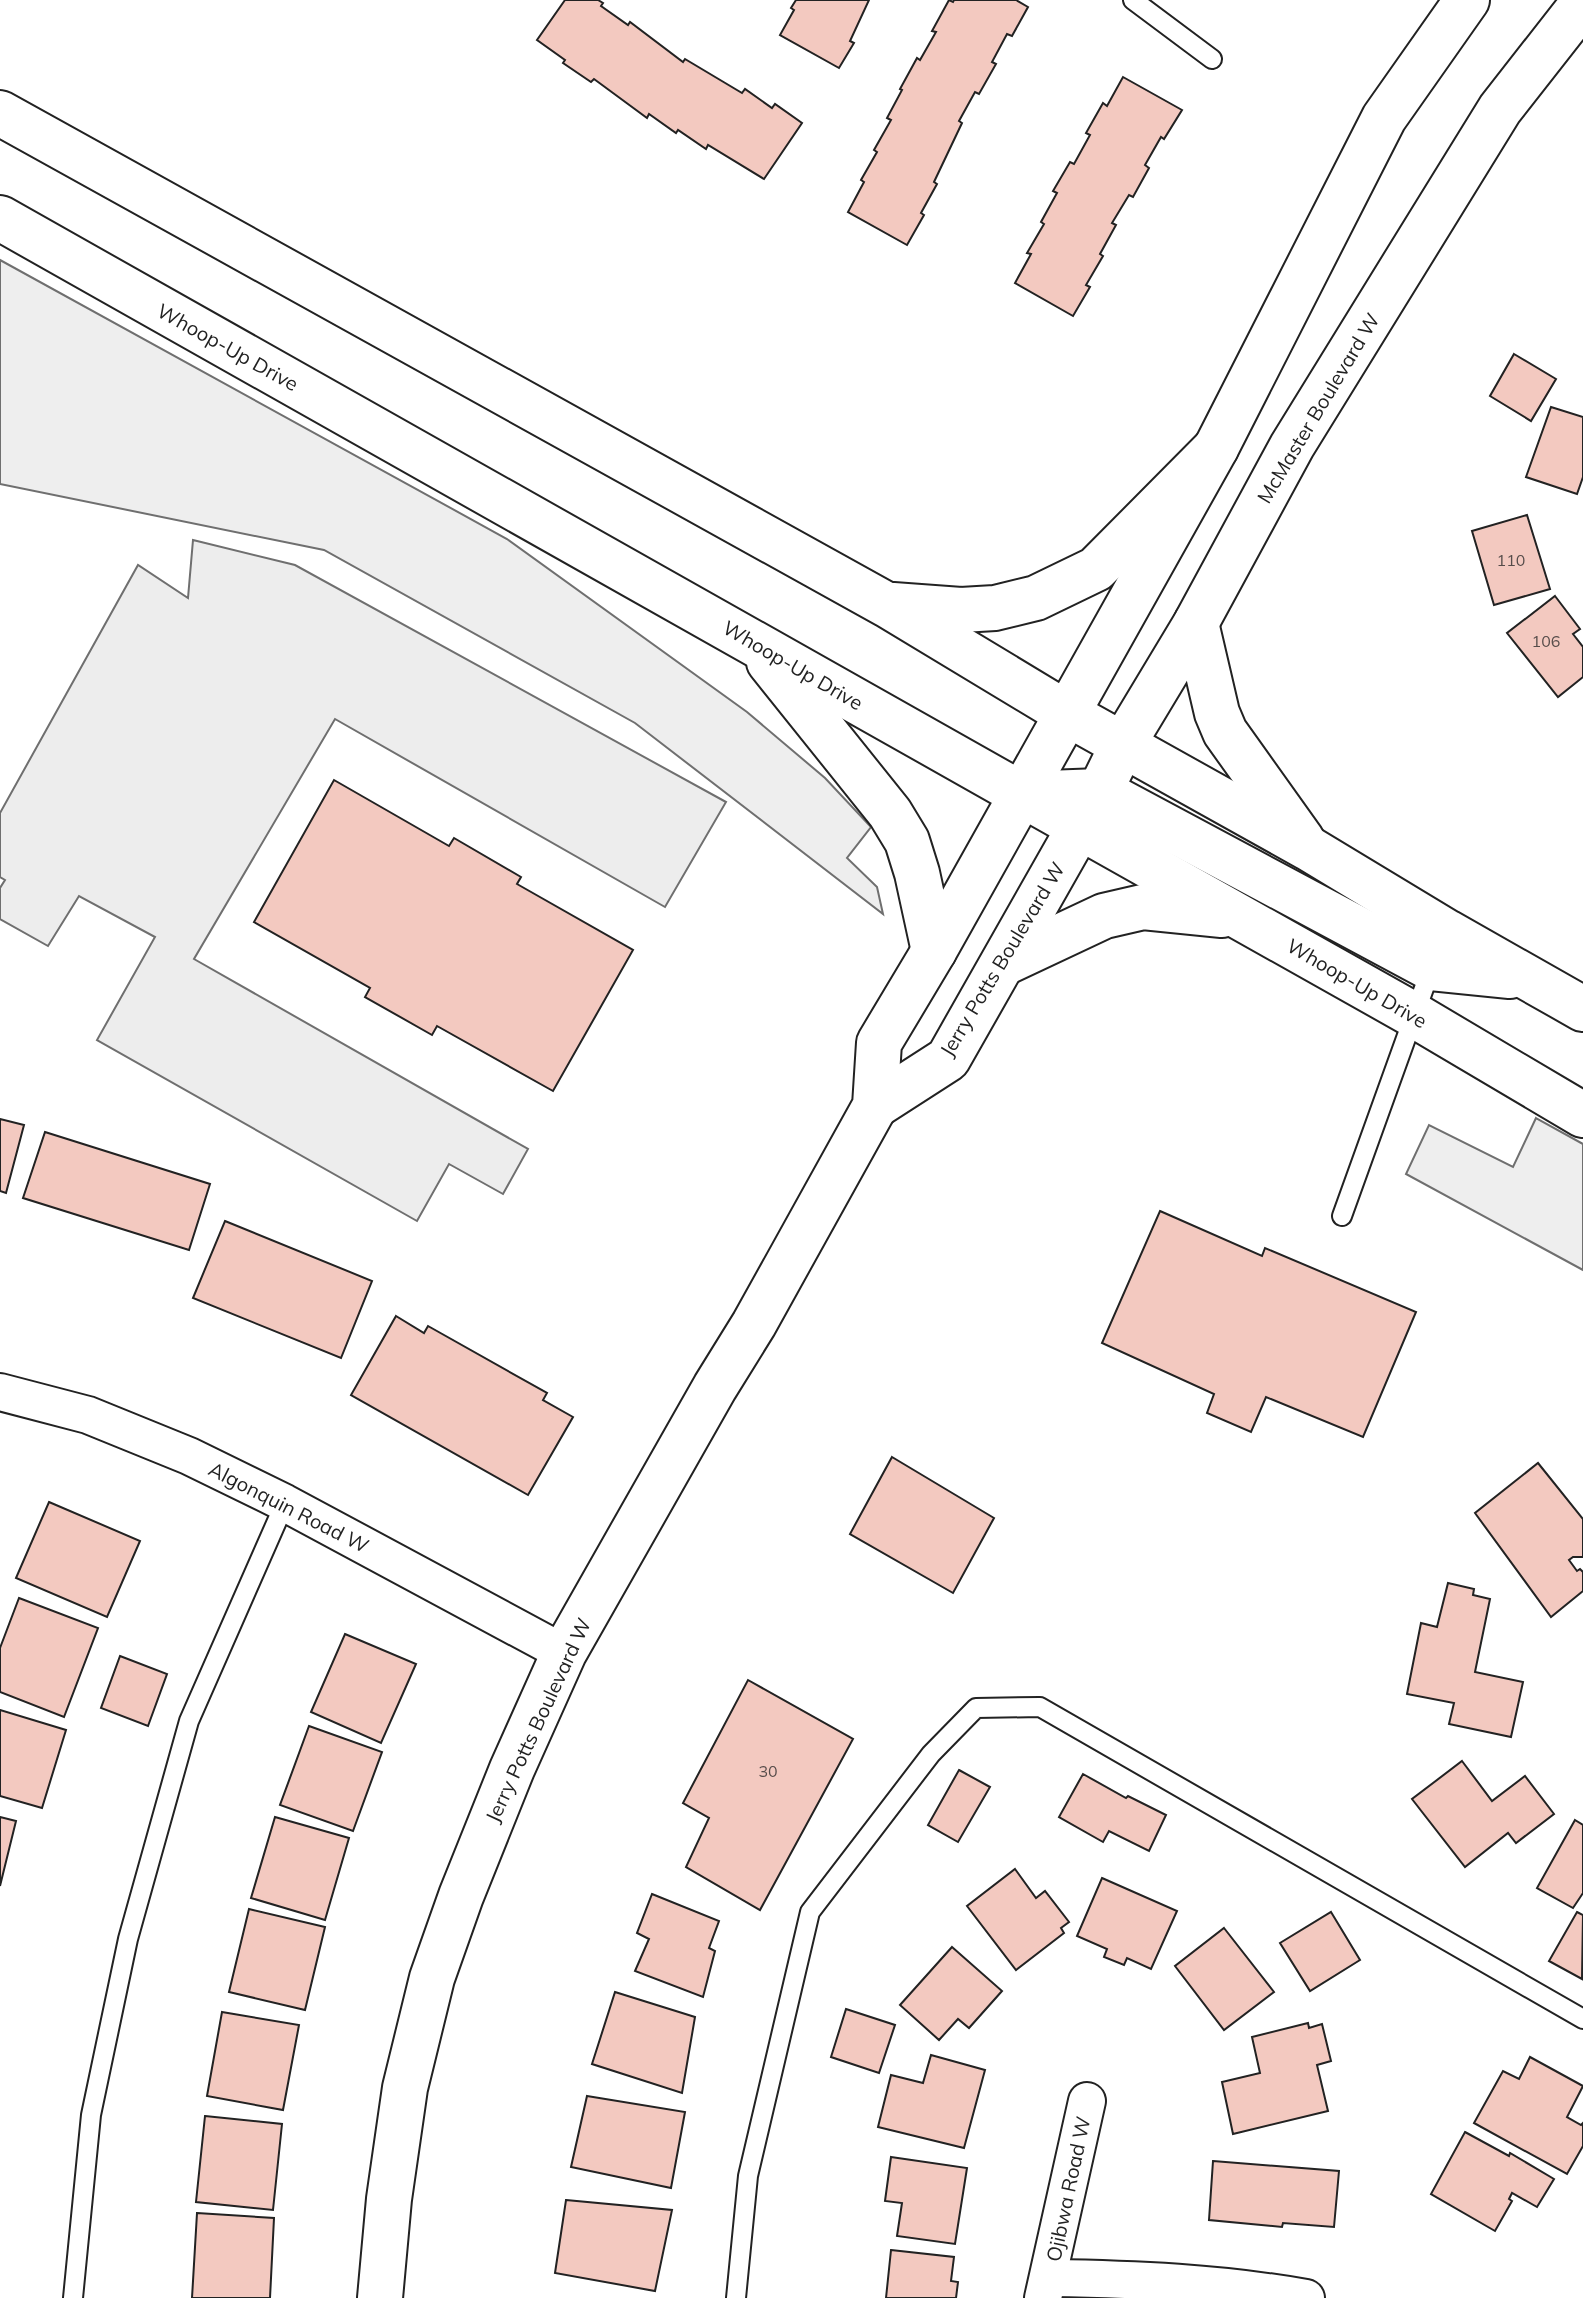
<svg xmlns="http://www.w3.org/2000/svg" width="1583" height="2298" viewBox="0 0 1583 2298" font-family="Mulish,sans-serif">
	<rect width="100%" height="100%" fill="#fff"/>
	<!-- green -->
	<g fill="#eee" stroke="#6f6f6f" stroke-width="2">
		<path d="M0,260L507,539L747,712L825,778L871,827L847,858L877,887L883,914L635,723L324,550L0,484Z"/>
		<path d="M1536,1118L1583,1144V1270L1406,1174L1429,1125L1513,1167Z"/>
	</g>
	<!-- parking -->
	<path fill="#ededed" stroke="#6f6f6f" stroke-width="2" d="M193,540L295,565L726,802L665,907L335,719L194,959L528,1149L503,1194L449,1164L417,1221L97,1040L155,937L79,896L48,946L0,919V888L5,880L0,877V813L138,565L188,598Z"/>
	<!-- building -->
	<g fill="#f3c9c0" stroke="#222" stroke-width="2">
		<path d="M565,0H598L603,3L601,6L628,25L630,22L683,62L685,59L742,93L745,89L772,108L775,104L802,123L764,179L708,145L706,149L678,130L676,133L649,114L647,118L594,79L591,82L563,63L565,60L537,40Z"/>
		<path d="M796,0H869L850,41L854,43L839,68L780,35L794,10L791,8Z"/>
		<path d="M949,0L953,2L954,0H1016L1028,7L1012,36L1007,34L992,62L996,64L979,94L975,92L959,121L962,123L934,182L937,184L921,213L924,215L907,245L848,212L864,182L861,180L877,152L874,150L891,120L887,118L902,90L900,89L917,58L920,60L936,32L932,31Z"/>
		<path d="M1123,77L1182,110L1164,139L1161,137L1145,165L1149,168L1133,197L1129,195L1112,223L1116,225L1100,254L1103,256L1086,285L1090,287L1073,316L1015,283L1031,254L1027,253L1044,224L1041,222L1057,193L1053,191L1070,162L1074,164L1090,135L1086,133L1103,103L1107,106Z"/>
		<path d="M1514,354L1556,379L1531,421L1490,396Z"/>
		<path d="M1551,407L1583,417V477L1577,494L1526,477Z"/>
		<path d="M1527,515L1550,589L1494,605L1472,531Z"/>
		<path d="M1555,596L1580,629L1573,634L1583,647V677L1558,697L1507,633Z"/>
		<path d="M334,780L449,846L454,838L521,877L517,884L633,950L553,1091L437,1026L432,1035L365,997L370,988L254,922Z"/>
		<path d="M0,1119L24,1125L6,1193L0,1191Z"/>
		<path d="M45,1132L210,1184L189,1250L23,1198Z"/>
		<path d="M1160,1211L1262,1256L1265,1248L1416,1312L1363,1437L1266,1397L1251,1432L1207,1413L1214,1394L1102,1343Z"/>
		<path d="M225,1221L372,1281L341,1358L193,1298Z"/>
		<path d="M396,1316L424,1333L428,1326L547,1393L543,1400L573,1417L528,1495L351,1395Z"/>
		<path d="M892,1457L994,1518L953,1593L850,1534Z"/>
		<path d="M1538,1463L1583,1519V1557H1573L1569,1560L1577,1571L1580,1569L1583,1572V1591L1551,1617L1475,1513Z"/>
		<path d="M49,1502L140,1541L107,1617L16,1578Z"/>
		<path d="M1448,1583L1474,1589L1473,1595L1490,1599L1475,1672L1523,1682L1511,1737L1449,1724L1454,1703L1407,1694L1421,1623L1437,1627Z"/>
		<path d="M19,1598L98,1628L64,1717L0,1692V1648Z"/>
		<path d="M345,1634L416,1664L381,1743L311,1712Z"/>
		<path d="M120,1656L167,1674L148,1726L101,1708Z"/>
		<path d="M748,1680L853,1739L760,1910L686,1867L709,1818L683,1803Z"/>
		<path d="M0,1710L66,1730L42,1808L0,1796Z"/>
		<path d="M309,1726L382,1752L353,1831L280,1805Z"/>
		<path d="M1462,1761L1492,1801L1525,1776L1554,1814L1516,1843L1508,1833L1465,1867L1412,1799Z"/>
		<path d="M959,1770L990,1787L958,1842L928,1825Z"/>
		<path d="M1083,1774L1126,1798L1128,1796L1166,1815L1149,1851L1109,1831L1103,1842L1059,1817Z"/>
		<path d="M0,1817L16,1821L0,1886Z"/>
		<path d="M275,1817L349,1838L325,1920L251,1898Z"/>
		<path d="M1575,1820L1583,1825V1893L1573,1908L1537,1888Z"/>
		<path d="M1015,1869L1036,1898L1045,1891L1069,1922L1061,1928L1064,1933L1016,1970L967,1906Z"/>
		<path d="M1102,1878L1177,1911L1151,1969L1127,1958L1124,1965L1104,1957L1107,1949L1077,1936Z"/>
		<path d="M652,1894L719,1921L709,1948L715,1951L703,1997L635,1971L649,1939L637,1933Z"/>
		<path d="M249,1909L325,1927L305,2010L229,1992Z"/>
		<path d="M1331,1912L1360,1960L1310,1991L1280,1943Z"/>
		<path d="M1577,1912L1583,1915L1582,1979L1549,1961Z"/>
		<path d="M1224,1928L1274,1992L1224,2030L1175,1966Z"/>
		<path d="M952,1947L1002,1991L969,2028L958,2019L939,2040L900,2005Z"/>
		<path d="M615,1992L695,2017L682,2093L592,2064Z"/>
		<path d="M846,2009L895,2025L879,2073L831,2057Z"/>
		<path d="M222,2012L299,2025L283,2110L207,2096Z"/>
		<path d="M1308,2023L1309,2028L1322,2024L1331,2061L1317,2065L1328,2111L1233,2134L1222,2082L1260,2073L1252,2037Z"/>
		<path d="M931,2055L985,2070L964,2148L878,2127L891,2075L923,2083Z"/>
		<path d="M1530,2057L1583,2086L1567,2117L1581,2125L1583,2123V2146L1567,2174L1474,2123L1503,2071L1519,2079Z"/>
		<path d="M587,2096L685,2112L671,2188L571,2167Z"/>
		<path d="M205,2116L282,2124L273,2210L196,2202Z"/>
		<path d="M1465,2132L1509,2156L1510,2153L1554,2179L1537,2207L1512,2193L1509,2199L1512,2201L1495,2231L1431,2194Z"/>
		<path d="M891,2157L967,2168L955,2244L897,2236L902,2203L885,2201Z"/>
		<path d="M1213,2161L1339,2171L1334,2227L1283,2223L1282,2227L1209,2220Z"/>
		<path d="M566,2200L672,2210L655,2291L555,2273Z"/>
		<path d="M197,2213L274,2218L270,2298H192Z"/>
		<path d="M891,2250L954,2257L951,2281L958,2282L956,2298H886Z"/>
	</g>
	<g fill="none" stroke-linecap="round" stroke-linejoin="round">
		<defs>
			<g id="service">
				<path d="M1133,0L1212,59"/>
				<path d="M1342,1216L1432,966"/>
				<path d="M73,2298L91,2115L128,1939L189,1721L285,1503"/>
				<path d="M736,2298L748,2176L810,1912L931,1754L976,1708L1040,1707L1583,2019"/>
			</g>
			<g id="minor">
				<path d="M0,1392L88,1415L189,1456L285,1503L564,1653"/>
				<path d="M1050,2278C1135,2279 1221,2283 1306,2298"/>
				<path d="M1043,2298L1087,2101"/>
			</g>
			<g id="tertiary">
				<path d="M875,1106L948,1059L1100,791L1122,746L1196,623L1292,446L1500,109L1583,3"/>
				<path d="M380,2298L389,2199L405,2088L432,1978L461,1896L512,1769L564,1653L715,1387L754,1324L875,1106L879,1043L934,951L1216,448L1384,118L1467,0"/>
			</g>
			<g id="secondary">
				<path d="M1196,623L1217,713L1225,732L1302,840"/>
				<path d="M1066,713L1308,848L1447,932L1583,1009"/>
				<path d="M1021,794L1414,1015L1583,1115"/>
				<path d="M1021,794L1100,791L1431,968L1510,976"/>
				<path d="M1004,963L1104,916L1143,907L1222,915"/>
			</g>
			<g id="motorway">
				<path d="M0,113L887,605L1066,713"/>
				<path d="M0,218L1021,794"/>
				<path d="M893,605L961,610L995,608L1036,598L1096,569L1216,448"/>
				<path d="M769,662L890,813L907,841L917,873L934,951"/>
			</g>
		</defs>
		<!-- service casing -->
		<use href="#service" stroke="#222" stroke-width="22"/>
		<!-- minor casing -->
		<use href="#minor" stroke="#222" stroke-width="40"/>
		<!-- tertiary casing -->
		<use href="#tertiary" stroke="#222" stroke-width="48"/>
		<!-- secondary casing -->
		<use href="#secondary" stroke="#222" stroke-width="48"/>
		<!-- motorway casing -->
		<use href="#motorway" stroke="#222" stroke-width="48"/>
		<!-- service -->
		<use href="#service" stroke="#fff" stroke-width="18"/>
		<!-- minor -->
		<use href="#minor" stroke="#fff" stroke-width="36"/>
		<!-- tertiary -->
		<use href="#tertiary" stroke="#fff" stroke-width="44"/>
		<!-- secondary -->
		<use href="#secondary" stroke="#fff" stroke-width="44"/>
		<!-- motorway -->
		<use href="#motorway" stroke="#fff" stroke-width="44"/>
	</g>
	<g text-anchor="middle" dominant-baseline="central" stroke-width="6" stroke-linejoin="round" paint-order="stroke">
		<!-- number labels -->
		<g font-size="16" fill="#564c4a">
			<text x="1511" y="560">110</text>
			<text x="1546" y="641">106</text>
			<text x="768" y="1771">30</text>
		</g>
		<!-- street labels -->
		<g font-size="20" fill="#222" stroke="#fff">
			<text transform="translate(228 347) rotate(29)">Whoop-Up Drive</text>
			<text transform="translate(1318 408) rotate(-59)">McMaster Boulevard W</text>
			<text transform="translate(793 665) rotate(30)">Whoop-Up Drive</text>
			<text transform="translate(1002 959) rotate(-59)">Jerry Potts Boulevard W</text>
			<text transform="translate(1357 983) rotate(30)">Whoop-Up Drive</text>
			<text transform="translate(289 1507) rotate(27)">Algonquin Road W</text>
			<text transform="translate(538 1720) rotate(-65)">Jerry Potts Boulevard W</text>
			<text transform="translate(1068 2189) rotate(-78)">Ojibwa Road W</text>
		</g>
	</g>
</svg>
